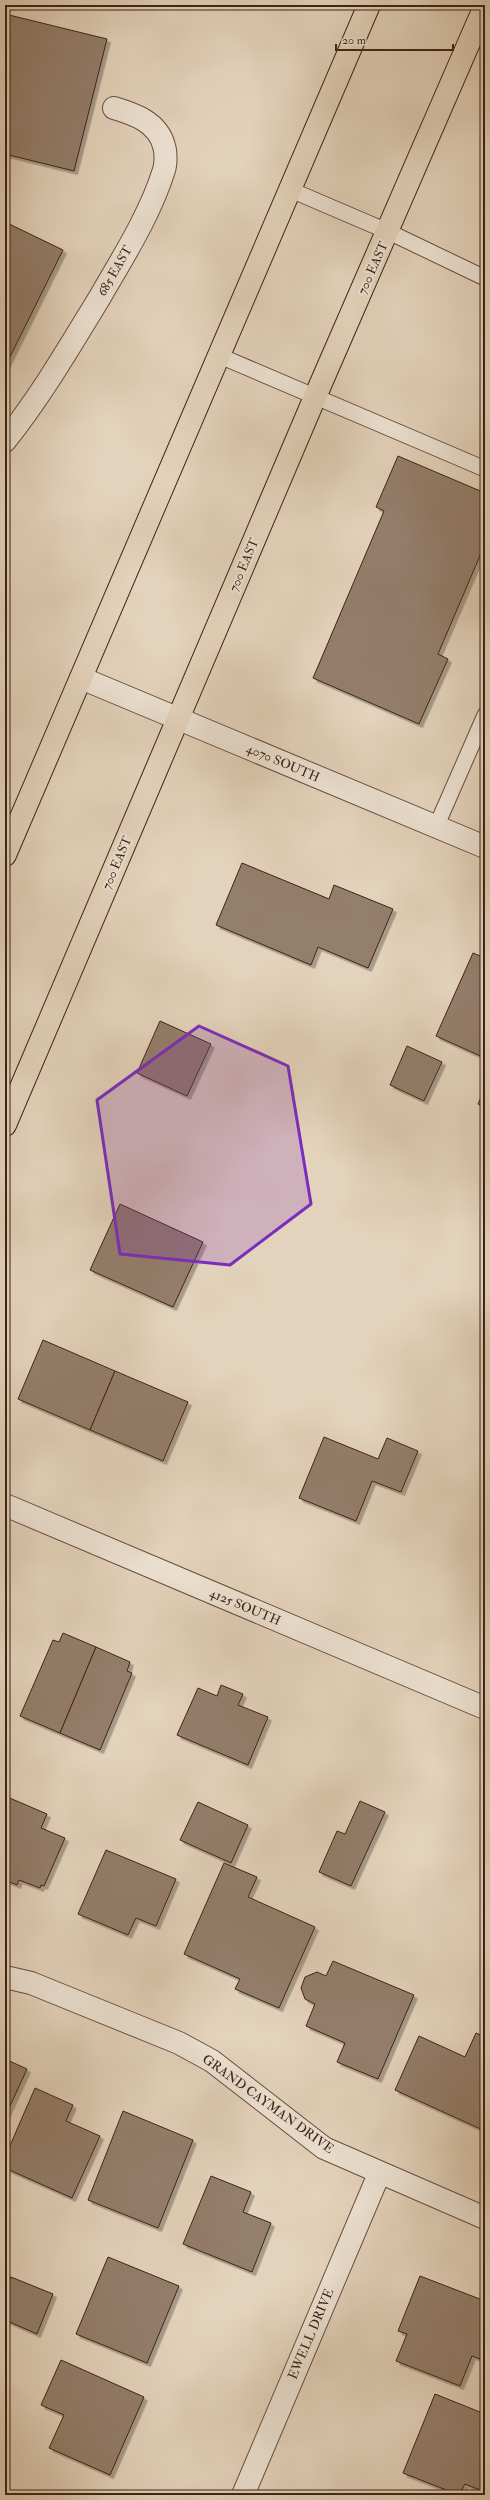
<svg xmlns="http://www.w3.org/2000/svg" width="490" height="2500" viewBox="0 0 490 2500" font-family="'IM FELL Double Pica',serif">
	<defs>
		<filter id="shadow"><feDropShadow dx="3.5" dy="3.5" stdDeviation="0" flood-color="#0004"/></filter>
	</defs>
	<rect width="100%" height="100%" fill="#e4d3bc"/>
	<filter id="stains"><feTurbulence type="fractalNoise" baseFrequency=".005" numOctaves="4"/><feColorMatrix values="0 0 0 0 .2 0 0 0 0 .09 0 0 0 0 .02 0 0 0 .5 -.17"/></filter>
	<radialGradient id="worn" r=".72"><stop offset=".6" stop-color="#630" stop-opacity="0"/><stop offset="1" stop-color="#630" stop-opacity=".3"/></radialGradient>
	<!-- building -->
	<g fill="#947e6c" stroke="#3d2215" filter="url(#shadow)">
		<path d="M5,14L107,39L74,171L5,154Z"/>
		<path d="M5,222L63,250L6,365L5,364Z"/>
		<path d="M398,456L485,493V544L438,654L448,659L419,724L313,678L384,511L376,507Z"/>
		<path d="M242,863L329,899L334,885L393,909L368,968L318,947L311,965L216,925Z"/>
		<path d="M473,953L485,958V1058L436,1036Z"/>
		<path d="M160,1021L211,1044L187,1096L137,1073Z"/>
		<path d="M407,1046L442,1062L424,1101L390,1085Z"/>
		<path d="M485,1088V1108L478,1104Z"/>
		<path d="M120,1204L203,1242L173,1307L90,1270Z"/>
		<path d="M43,1340L115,1371L90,1430L18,1399Z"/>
		<path d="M115,1371L188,1402L163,1461L90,1430Z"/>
		<path d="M324,1437L378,1459L387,1438L418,1451L401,1492L372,1481L356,1521L299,1498Z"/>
		<path d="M63,1633L96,1647L60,1733L20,1716L53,1640L59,1642Z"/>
		<path d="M96,1647L130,1662L127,1671L132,1673L100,1750L60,1733Z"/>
		<path d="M221,1685L243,1694L238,1705L268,1717L248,1765L177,1735L198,1688L217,1696Z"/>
		<path d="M5,1796L47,1814L41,1828L65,1838L44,1886L41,1885L40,1888L19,1880L17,1885L5,1880Z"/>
		<path d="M360,1801L385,1812L351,1886L319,1872L337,1831L345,1834Z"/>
		<path d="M198,1802L248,1825L231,1863L180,1840Z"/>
		<path d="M106,1850L176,1879L156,1926L136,1918L128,1935L78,1914Z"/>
		<path d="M224,1863L257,1877L248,1897L315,1927L279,2008L235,1989L240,1979L184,1954Z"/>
		<path d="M333,1961L414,1995L378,2079L337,2062L345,2043L306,2026L315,2004L305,1999L301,1988L305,1977L317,1972L326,1976Z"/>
		<path d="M476,2033L485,2037V2131L395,2090L419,2036L465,2057Z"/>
		<path d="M5,2059L27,2069L5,2117Z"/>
		<path d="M35,2088L73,2105L66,2121L100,2136L72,2198L5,2168V2157Z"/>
		<path d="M123,2111L193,2140L158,2228L88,2200Z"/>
		<path d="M211,2176L251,2192L243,2212L271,2223L252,2272L183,2244Z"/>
		<path d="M108,2257L179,2286L147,2363L76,2334Z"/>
		<path d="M420,2276L485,2301V2361L472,2356L460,2386L396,2361L407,2334L398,2331Z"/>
		<path d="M11,2277L53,2294L37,2334L5,2320V2293Z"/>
		<path d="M61,2360L144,2397L110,2475L49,2448L64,2415L41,2405Z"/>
		<path d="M435,2394L485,2414V2492L465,2484L459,2495L403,2473Z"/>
	</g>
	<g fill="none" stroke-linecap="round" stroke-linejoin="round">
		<defs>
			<g id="service">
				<path d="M291,190L389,232L485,278"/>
				<path d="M220,356L485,469"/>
				<path d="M436,827L485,715"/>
			</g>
			<g id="minor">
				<path d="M5,441C41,396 70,346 100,297C123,257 150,215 164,170C166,164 166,152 164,146C158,122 134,114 114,108"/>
				<path d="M81,678L485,847"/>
				<path d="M5,1505L485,1708"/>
				<path d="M5,1977L31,1983L179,2043L212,2061L324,2148L485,2218"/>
				<path d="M243,2495L379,2174"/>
			</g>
			<g id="primary">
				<path d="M5,855L369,5"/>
				<path d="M5,1125L315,397L485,6"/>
			</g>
		</defs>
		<!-- service casing -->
		<use href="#service" stroke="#674e3f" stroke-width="17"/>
		<!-- minor casing -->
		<use href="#minor" stroke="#674e3f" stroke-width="24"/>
		<!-- primary casing -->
		<use href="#primary" stroke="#3d2215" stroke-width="24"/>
		<!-- service -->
		<use href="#service" stroke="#ede2d3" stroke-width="15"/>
		<!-- minor -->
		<use href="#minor" stroke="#ede2d3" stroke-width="22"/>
		<!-- primary -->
		<use href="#primary" stroke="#e4d3bc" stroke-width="22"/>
	</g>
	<!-- marked area -->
	<path fill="#7b2cbf" fill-opacity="0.2" stroke="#7b2cbf" stroke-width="3" stroke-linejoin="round" d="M199,1026L288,1066L311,1204L230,1265L120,1254L97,1100Z"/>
	<g text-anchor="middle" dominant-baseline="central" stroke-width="4" stroke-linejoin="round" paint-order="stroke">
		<!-- street labels -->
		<g font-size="13" fill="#3d2215" stroke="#ede2d3">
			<text transform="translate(373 268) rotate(-66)">700 EAST</text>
			<text transform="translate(115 271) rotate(-60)">685 EAST</text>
			<text transform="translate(244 565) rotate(-67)">700 EAST</text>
			<text transform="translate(283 763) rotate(23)">4070 SOUTH</text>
			<text transform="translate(117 863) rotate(-67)">700 EAST</text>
			<text transform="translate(245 1607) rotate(23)">4125 SOUTH</text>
			<text transform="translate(268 2104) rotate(36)">GRAND CAYMAN DRIVE</text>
			<text transform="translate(311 2334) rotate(-67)">EWELL DRIVE</text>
		</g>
	</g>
	<!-- margin -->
	<rect width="490" height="2500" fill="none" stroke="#e4d3bc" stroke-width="20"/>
	<rect x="6" y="6" width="478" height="2488" fill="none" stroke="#3d2215" stroke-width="2"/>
	<rect x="10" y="10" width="470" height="2480" fill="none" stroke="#3d2215"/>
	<!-- scale -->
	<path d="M336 44v6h117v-6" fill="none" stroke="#3d2215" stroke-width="2"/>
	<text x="342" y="44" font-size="12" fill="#3d2215" stroke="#ede2d3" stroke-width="3" paint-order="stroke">20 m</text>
	<rect width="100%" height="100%" filter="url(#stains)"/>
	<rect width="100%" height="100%" fill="url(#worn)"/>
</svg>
